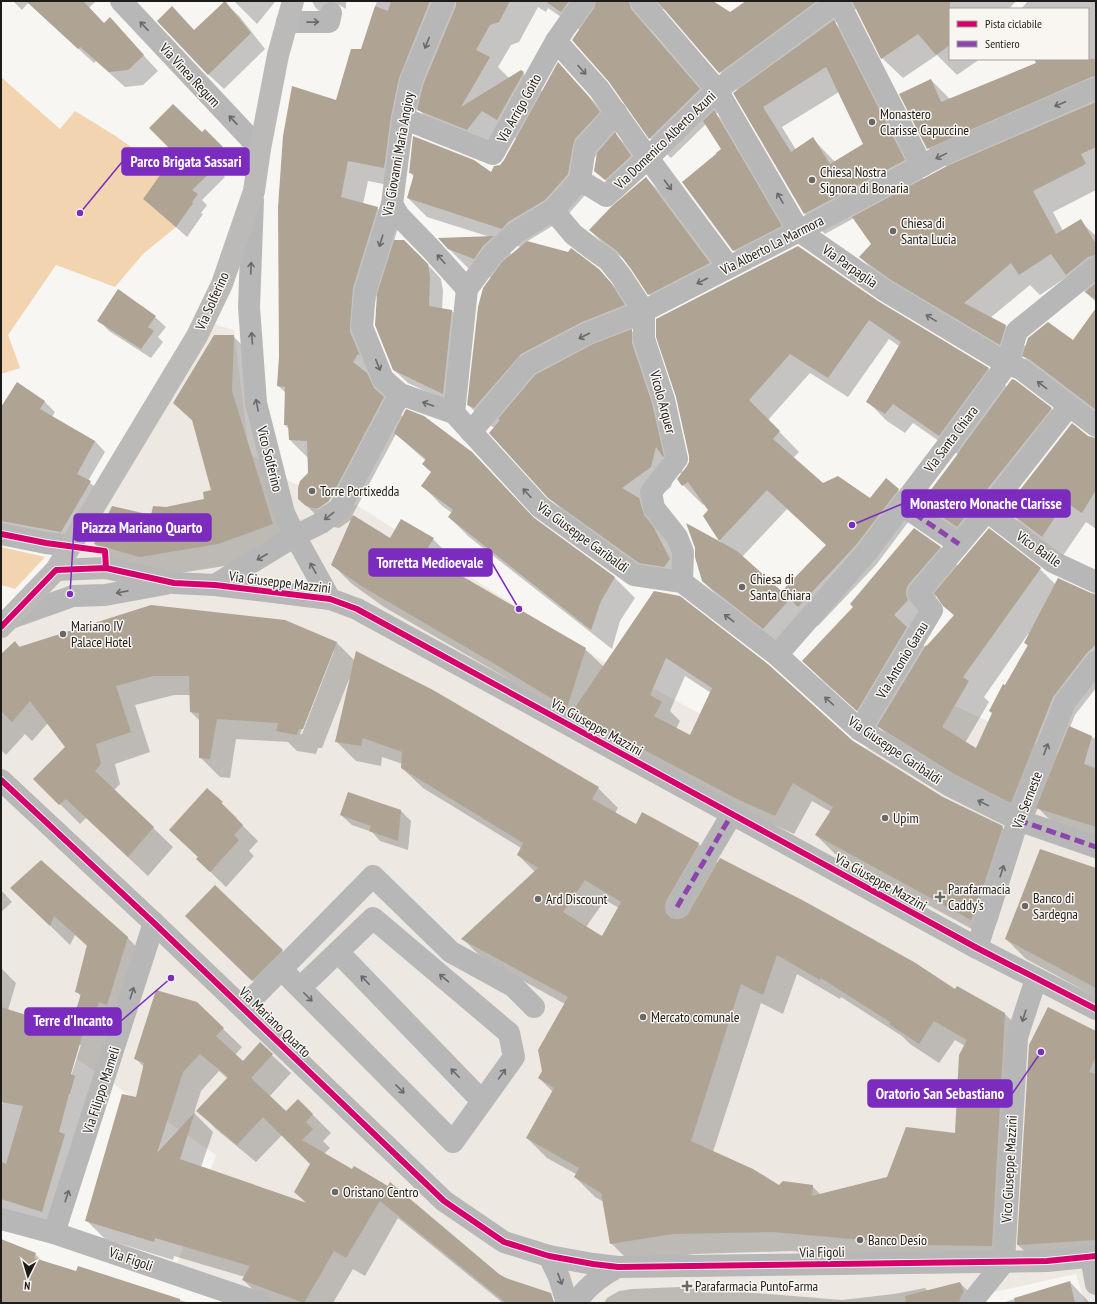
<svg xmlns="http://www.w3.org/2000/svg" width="1097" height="1304" viewBox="0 0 1097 1304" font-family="'PT Sans Narrow',sans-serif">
	<rect width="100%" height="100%" fill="#f8f6f3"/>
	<!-- built -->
	<path fill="#ede8e1" d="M206,322L234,330L249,453L293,483L358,506L601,660L842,791L904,682L1062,756L1096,767V1303H1085L1076,1274L981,1295L970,1303H256L176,1267L216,1155L54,1043L1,1021V622L56,570Z"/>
	<!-- green -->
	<g fill="#f2d4b0">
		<path d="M1,77L60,129L75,111L114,135L164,170L143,199L176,227L143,254L115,287L56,265L8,335L20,368L1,374Z"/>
		<path d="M1,547L45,557L15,589L1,585Z"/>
	</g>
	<!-- shadow -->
	<g fill="#0003" fill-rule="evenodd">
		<path d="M13,1H96L89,8L104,24L110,19L158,71L143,85L125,87L96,61L94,63L28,3L22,10Z"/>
		<path d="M234,1H273L275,2L257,24Z"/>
		<path d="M312,1H346V9L339,5L333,6L322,14L315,7Z"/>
		<path d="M377,1H712L747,25V1H1016L1009,9H950V59H980L957,75L937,55L903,78L882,58L857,9L851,11L835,23L853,41L924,180L947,167L928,148L931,80L950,99L1038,64L1035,59H1088V9H1021L1028,1H1096V190L1053,212L1063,231L1080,221L1096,236V302L1068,276L1040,295L1030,285L990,318L1006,326L1026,347L1073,342L1096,309V414L1044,376L1023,356L1020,365L881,278L860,257L873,244L854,218L825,234L805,214L738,91L720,72L666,9H659L649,25L651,30L720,110L716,114L729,127L796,241L749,266L734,250L723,149L706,124L671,158L650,138L610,81L580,30L548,8L546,12L538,7L519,42L511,45L498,67L509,78L521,71L543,92L559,64L608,117L618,131L615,134L625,144L641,167L615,189L595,170L598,154L594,158L587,193L564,219L526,242L599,270L619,291L644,325L631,330L651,351L672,424L683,474L690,462V456L677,397L877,302L988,368L1007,387L1051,409L1066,424L973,542L937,518L922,503L959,455L913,423L905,433L887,421L867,401L899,346L889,339L848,397L810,373L768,420L799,452L793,458L822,484L870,500L898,490L918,509L876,565L818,626L810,618L783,648L723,601L702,581L722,544L704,516L710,510L705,503L703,505L683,485L679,479L682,475L676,468L671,487L646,506L673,548L689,580L660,583L570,518L549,497L495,428L489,425L468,405L492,278L469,269L448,248L490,237L427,217L408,198L414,177L410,172L492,173L505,161L517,139L503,131L488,150L439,130L417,108L411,137L404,188L368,181L363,204L377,208L398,228L394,241L418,254L441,279L443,291L442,310L452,311L465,325L457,406L408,383L394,370L377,295L373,309L370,347L387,394L394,408L403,417L472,452L537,521L614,577L635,598L620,621L612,649L469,537L449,517L452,513L442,506L422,485L432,473L426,461L396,434L352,516L391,539H433L453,559L447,569L585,649L604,667L654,592L853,741L943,798L1002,827L1021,846L998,919L990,939L835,854L816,835L831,812L812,801L794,834L759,818L515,683L384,607L352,584L332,564L351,520L339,528L327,526L299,498L309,474L308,458L290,440L289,429L285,425L286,393L278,386L344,104ZM839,92L864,144L835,162L812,138L796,150L782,127ZM495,239L521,247L512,255ZM333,497L334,499L318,509V506ZM787,509L827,545L791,601L742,557ZM685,676L711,693L690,736L676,729L680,721L670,711Z"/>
		<path d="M224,2L240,17L265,49L224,89L208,74L195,31Z"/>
		<path d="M205,131L232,158L224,166L227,169L222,174L225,177L202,200L207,205L201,213L203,214L187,237L144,199Z"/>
		<path d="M646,178L661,193L725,278L664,309L649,294L627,261L605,246L590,230Z"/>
		<path d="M119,290L155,317L166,327L158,337L163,342L151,358L109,331L99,320Z"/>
		<path d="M233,336L253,356L292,544L238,564L160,576L115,564L95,544L166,508L205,500L213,491L194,422L174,403Z"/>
		<path d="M18,383L45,402L55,412L52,417L95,441L105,452L88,481L101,492L72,542L1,528V409Z"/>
		<path d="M1088,437L1096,439V529L1086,522L1062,557L1026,529L1006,509Z"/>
		<path d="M940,547L958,566L1040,569L1055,584L1096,595V688L1075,715L1070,727L1096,739V840L1058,828L1038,808L1032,822L899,746L879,727L878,730L823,681L803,660ZM937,595L944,606L955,616L925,647L914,635L928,605ZM1028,634L1030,635L1025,643L1028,646L1006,687L976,749L965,743L989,702L984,697Z"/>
		<path d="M15,642L20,647L336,642L355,661L598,788L618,808L615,813L636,825L699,844L718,863L955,990L1005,1014L1025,1034L1012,1265L942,1264L792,1251L694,1254L631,1263L611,1243L604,1202L595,1197L575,1177L576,1174L547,1158L527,1138L553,1092L539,1078L543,1071L565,1004L482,958L463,939L535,872L518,855L521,848L423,788L402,768L403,764L382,757L381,766L356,761L336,741L351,680L349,679L322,748H318L316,754L297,751L288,742L236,739L230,778L220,777L200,757V721L191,712V695H174L135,705L150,752L115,764L120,784L114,790L173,847L148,876L86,818L80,824L35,779L66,747L48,723L32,741L25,734L6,755L1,750V655ZM332,651H334L302,734H300ZM605,900L619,908L602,937L586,927ZM797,974L840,999L841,997L902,1036L910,1044L939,1063L955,1040L965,1046L956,1134L887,1178L820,1194L812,1186H779L713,1152L761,1003L783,1014Z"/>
		<path d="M207,789L237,818L236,819L258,841L249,851L254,856L226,887L197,859L199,857L170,830Z"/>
		<path d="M401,811L411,821L408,850L380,841L372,832L352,825L341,815Z"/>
		<path d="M1096,869V997L1026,959L1006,939Z"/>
		<path d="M1,890L12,902L1,912Z"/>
		<path d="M32,908L127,937L147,958L62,1231L1,1212V1105H2L13,1068L1,1065V968L16,983L8,1010L71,1030L81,996L76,991L88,947L75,935L70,945ZM79,1045H81L70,1079H68Z"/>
		<path d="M202,931L282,951L297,966L268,995Z"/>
		<path d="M196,1003L242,1047L235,1055L243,1062L260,1044L291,1073L269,1097L286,1112L298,1100L331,1133L323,1141L330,1148L324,1154L499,1275L506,1279L544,1292L556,1303H503L398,1218L365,1276L353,1269L333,1303H274L262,1298L243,1280L245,1277L174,1256L173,1260L105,1239L86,1220L137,1099L144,1067L136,1059ZM219,1071L228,1079L198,1111L216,1129L256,1162L282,1135L311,1164L295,1192L307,1204L201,1167L213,1132L194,1113L201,1091Z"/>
		<path d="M1096,1032V1261L1039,1265L1018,1245L1030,1046Z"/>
		<path d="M1,1242L35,1254L43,1262L77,1273L79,1267L189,1303H1Z"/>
		<path d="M1070,1282L1090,1303H1002Z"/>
		<path d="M960,1283L980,1303H604L607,1298L619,1291L632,1289L680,1287L842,1300L894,1294L925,1288L928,1291Z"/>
	</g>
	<!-- building -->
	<g fill="#afa493" fill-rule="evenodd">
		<path d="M26,1H83L104,23L110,17L144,55L128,70L109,72L80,47L78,49Z"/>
		<path d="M225,1L251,33L208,75L157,21L172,6L194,30Z"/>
		<path d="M391,1H430L399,78L391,116L384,168L348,161L341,197L378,207L353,288L350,326V332L360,355L358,354L353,362L367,373L374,388L384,397L329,501L319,508H313L306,506L298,499V488L300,481L308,473L307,441L289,440L288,425H284L285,387L277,386L279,357L278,207L283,136L292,86L336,100L351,49H361L375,6L388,11Z"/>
		<path d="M456,1H510L499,22L490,25L476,50L490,57L461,107L521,70L524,72L497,120L482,111L467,130L417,110L423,85L456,6Z"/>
		<path d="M545,1H569L561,12Z"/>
		<path d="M596,1H629L631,9L700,89L649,139L609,82L572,40L594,8Z"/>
		<path d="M657,1H713L730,12L746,1H817L719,73Z"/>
		<path d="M852,1H950V45L936,55L918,34L881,59Z"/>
		<path d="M834,20L905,160L804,214L733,93ZM826,67L863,144L830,164L813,137L791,152L763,107Z"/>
		<path d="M1034,59H1096V76L1091,77L927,149L899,94L931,79L941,102L1036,63Z"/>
		<path d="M558,62L589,97L600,112L575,139L573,145L568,174L545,200L508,222L502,229L407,198L414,174L409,173L413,136L474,160L491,172L494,166L500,165L504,160Z"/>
		<path d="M1096,102V147L1081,154L1086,164L1033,191L1056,234L1081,219L1096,244V255L1088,257L1066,275L1051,254L1019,275L1011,263L964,303L1006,325L1000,345L891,280L859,257L871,244L852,217L947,166Z"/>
		<path d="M173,104L202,132L205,129L223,147L214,155L218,158L212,164L216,167L192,190L198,194L192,202L193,203L176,227L143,199L175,154L149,128Z"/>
		<path d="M714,110L782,226L733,251L682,182L716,154V153L721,149L703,121Z"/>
		<path d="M615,132L631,156L605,180L594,171L597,153Z"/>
		<path d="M646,177L710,263L648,295L631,269L618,252L589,230L612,206Z"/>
		<path d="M494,236L483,246L474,259L448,249L438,238Z"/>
		<path d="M394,240H404L428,264L430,277L429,306L452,310L443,394L393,370L375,325L377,294Z"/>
		<path d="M527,241L568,252L571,248L599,269L611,283L625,305L582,322L521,354L474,408L467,405L478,307L483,288L502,262Z"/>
		<path d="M798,246L878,301L989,368L939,436L893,404L885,414L866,402L901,342L869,320L828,378L790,354L749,400L780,431L773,439L823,483L838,476L870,498L886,478L899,489L856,545L798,607L790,599L763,629L702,581L695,557V548L686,523L719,541L703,516L708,510L688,482L682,486L677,479L687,466L689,462V456L676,397L656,337V319ZM767,490L826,545L782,591L788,597L737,551L719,541Z"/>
		<path d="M1096,283V300L1085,292Z"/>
		<path d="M118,289L156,316L148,327L154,331L141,349L97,321Z"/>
		<path d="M1096,308V410L1029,359L1022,356L1028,338L1048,322L1073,340Z"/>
		<path d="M632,329V343L652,403L664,456L663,457L656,447L651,467L622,488L639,498L644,515L653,526L670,559L664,567L639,563L548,498L489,433L500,420L498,419L535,375L593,344Z"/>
		<path d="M214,335H234L232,391L273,524L218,544L140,557L94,544L112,506L151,515L153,506L166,507L204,499L203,492L211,490L192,420L173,403Z"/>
		<path d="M1012,379L1015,380L1052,408L957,527L921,503L960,451V450Z"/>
		<path d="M17,382L45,401L40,409L95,441L77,474L91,481L61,532L1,521V407Z"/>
		<path d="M406,409L424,416L472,452L533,517L615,577L601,601L591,630L448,517L453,510L421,486L431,472L422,464L426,459L394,433Z"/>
		<path d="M1072,423L1088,436L1096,438V490L1082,513L1065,502L1042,537L1005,509Z"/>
		<path d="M353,515L390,538L401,519L434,538L424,554L586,648L567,708L493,663L363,587L331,565Z"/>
		<path d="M914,528L941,547L908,585L906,590V595L908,600L894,615L907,627L857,711L802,661L853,607L850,604Z"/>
		<path d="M989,528L1041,568L963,677L969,681L942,727L976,748L992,713L989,711L1003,684L1005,685L1028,645L1024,643L1058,578L1091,593L1096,594V644L1086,654L1053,697L1011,803L956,775L877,726L926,645L927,646L954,615L943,606L934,593Z"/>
		<path d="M654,591L680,596L769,665L853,741L943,797L1003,826L979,900L971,920L815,835L833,807L793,783L775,816L739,800L572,712ZM666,658L712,688L690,735L654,716L662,702L650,695Z"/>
		<path d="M151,605L285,620L337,642L303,729H299L297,735L276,731L278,723L217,719L210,759L199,758V713L190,712L189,676H153L116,686L131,732L96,744L101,764L95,771L154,827L128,857L66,799L59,805L33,779L65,747L30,701L12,722L1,711V654L15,641L19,647Z"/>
		<path d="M356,651L433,690L599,787L592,799L636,824L642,812L699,843L697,846H698L666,901L665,907L666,913L671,918L677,919L683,918L688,914L720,858L804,901L914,962L955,989L957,986L1005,1013L992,1246L922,1245L772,1232L673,1234L610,1244L601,1193L574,1177L579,1168L526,1138L554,1088L538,1078L542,1071L538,1050L568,997L461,939L538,868L517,855L523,843L401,768L402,752L363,738L361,746L335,742ZM585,880L621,902L602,936L563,912ZM777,955L820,980L821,978L890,1022L889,1024L919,1044L934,1021L967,1040L959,1055L955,1133L906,1127L887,1177L812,1196L813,1185L783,1181L779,1185L753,1169L691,1141L741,984L763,995Z"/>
		<path d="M1069,726L1092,736L1084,764L1096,769V827L1036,808Z"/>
		<path d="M207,788L223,802L221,803L243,825L234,835L239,840L210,872L196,859L198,857L169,830Z"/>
		<path d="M348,792L401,810L398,841L369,831L371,826L340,815Z"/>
		<path d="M1040,849L1096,868V988L1005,939Z"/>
		<path d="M41,860L128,937L107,1005L99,1002L88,1035L83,1033L71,1074L75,1076L70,1094H69L59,1132L65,1134L42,1212L1,1199V1162L6,1164L23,1106L1,1102V1007L70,1029L81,994L75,992L87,945L54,916L50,926L10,888Z"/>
		<path d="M215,885L283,950L252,981L185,916Z"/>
		<path d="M156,990L197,1002L224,1028L216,1036L243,1061L260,1042L273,1054L251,1078L286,1111L298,1099L313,1114L306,1122L313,1129L302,1140L352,1169L354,1166L388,1186L390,1182L499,1274L506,1278L551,1293L554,1303H506L380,1201L346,1258L334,1251L304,1303L242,1280L250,1266L155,1238L154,1242L85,1221L122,1094L136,1097L144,1063L134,1059ZM200,1054L228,1077L196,1111L237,1145L263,1117L310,1164L294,1192L307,1203L180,1159L195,1112L157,1153L183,1072Z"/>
		<path d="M1048,1007L1096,1031V1056L1089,1072L1096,1074V1240L1017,1245L1029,1045Z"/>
		<path d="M1,1239L36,1253L34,1258L76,1271L78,1266L180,1299V1303H1Z"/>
		<path d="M1070,1281L1075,1303H1015L1014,1298Z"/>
		<path d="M960,1282L964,1292L961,1296L959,1303H906L905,1296Z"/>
	</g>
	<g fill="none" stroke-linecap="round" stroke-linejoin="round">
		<!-- minor -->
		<g stroke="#b7b7b8" stroke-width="22">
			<path d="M121,1L260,149"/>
			<path d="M641,1L717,90L799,231L884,290L1007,364L1021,369L1096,426"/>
			<path d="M838,1L922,166"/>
			<path d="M287,22H329L331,13"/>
			<path d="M556,41L599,89L648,158L729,267"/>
			<path d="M403,118L493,154L556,41L584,1"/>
			<path d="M580,180L585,147L616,112"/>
			<path d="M253,200L249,307L256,403L284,513L295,536L330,599"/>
			<path d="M392,204L399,216L431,249L467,289"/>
			<path d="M553,210L573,234L591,248L608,260L621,276L644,311V339L664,400L677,459L651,492L654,508L677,537L683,552L682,582"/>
			<path d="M400,394L383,379L362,327L365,292L392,204L403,118L411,81L444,1"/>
			<path d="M454,413L467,289L493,254L515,233L553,210L580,180L606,196L648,158L717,90L838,1"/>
			<path d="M471,432L527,365L588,333L644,311L799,231L942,155L1096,88"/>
			<path d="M902,505L959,544"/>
			<path d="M987,511L1053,562L1096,582"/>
			<path d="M1,534L46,543L70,546"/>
			<path d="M56,570L106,568L174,583L215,585L330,599L357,609L977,948L1096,1009"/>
			<path d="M215,585L295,536L321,523L339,509L400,394L454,413L540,507L634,575L682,582L777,655L860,730L950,786L1018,820L1096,847"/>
			<path d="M11,618L73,596L105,595L165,584"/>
			<path d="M777,655L866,553L947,446L1007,364L1017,331L1096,267"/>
			<path d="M860,730L932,610L918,593L987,511L1069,406"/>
			<path d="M1,780L154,923L444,1201L504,1242L549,1256L593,1264L618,1267L1047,1261L1096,1256"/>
			<path d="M677,907L732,814"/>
			<path d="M977,948L1018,820L1065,702L1096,662"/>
			<path d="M338,952L482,1101"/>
			<path d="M281,969L300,988L453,1142L514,1057L509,1033L373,918L300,988"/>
			<path d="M243,1008L373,876L451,952L513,986L534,1007"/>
			<path d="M1,1219L54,1233L260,1303"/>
			<path d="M54,1233L154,923"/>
			<path d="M549,1256L559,1277L567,1303"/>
			<path d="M1091,1257L1096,1284"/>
			<path d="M575,1303C587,1287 600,1276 618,1267"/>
			<path d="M971,1303L1004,1262L1017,1037L1036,979"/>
		</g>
		<!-- major -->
		<path stroke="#bbbab9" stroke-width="22" d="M1,627L56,570L197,336L222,284L254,191L260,149L278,55L293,1"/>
		<!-- quiet -->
		<g stroke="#8e44ad" stroke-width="5" stroke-dasharray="10 5" stroke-linecap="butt">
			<path d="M902,505L959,544"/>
			<path d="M1018,820L1096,847"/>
			<path d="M677,907L732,814"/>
		</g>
		<defs>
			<g id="cycleway">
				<path d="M1,534L46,543L105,551L106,568"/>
				<path d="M1,627L56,570L106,568L174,583L215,585L330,599L357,609L977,948L1096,1009"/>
				<path d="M1,780L154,923L444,1201L504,1242L549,1256L593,1264L618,1267L1047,1261L1096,1256"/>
			</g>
		</defs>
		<!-- cycleway casing -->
		<use href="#cycleway" stroke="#f9f6f2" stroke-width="8"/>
		<!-- cycleway -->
		<use href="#cycleway" stroke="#d6006c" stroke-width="6"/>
	</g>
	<!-- one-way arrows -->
	<defs><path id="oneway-shaft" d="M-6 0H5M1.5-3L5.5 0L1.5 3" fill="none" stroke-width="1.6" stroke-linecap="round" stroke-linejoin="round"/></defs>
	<g stroke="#6a6a69">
		<use href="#oneway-shaft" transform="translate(313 22) rotate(-1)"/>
		<use href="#oneway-shaft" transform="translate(144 26) rotate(-133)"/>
		<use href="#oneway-shaft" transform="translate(427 43) rotate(112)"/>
		<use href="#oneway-shaft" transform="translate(582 70) rotate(48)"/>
		<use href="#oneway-shaft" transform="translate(1060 104) rotate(157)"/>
		<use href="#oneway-shaft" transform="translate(233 120) rotate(-133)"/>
		<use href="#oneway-shaft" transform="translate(941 156) rotate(154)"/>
		<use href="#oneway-shaft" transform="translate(668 185) rotate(53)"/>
		<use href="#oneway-shaft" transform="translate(780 198) rotate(-120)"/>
		<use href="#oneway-shaft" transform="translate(381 241) rotate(107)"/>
		<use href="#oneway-shaft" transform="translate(441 259) rotate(-132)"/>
		<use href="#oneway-shaft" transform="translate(251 268) rotate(-88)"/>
		<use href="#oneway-shaft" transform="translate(702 281) rotate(153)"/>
		<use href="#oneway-shaft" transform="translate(931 318) rotate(-149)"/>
		<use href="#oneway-shaft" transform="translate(584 336) rotate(153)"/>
		<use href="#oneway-shaft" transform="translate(252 338) rotate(-94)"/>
		<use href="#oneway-shaft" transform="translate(378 365) rotate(68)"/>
		<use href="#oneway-shaft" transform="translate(1042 385) rotate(-143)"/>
		<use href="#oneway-shaft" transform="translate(428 404) rotate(-161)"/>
		<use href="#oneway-shaft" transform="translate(257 405) rotate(-101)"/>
		<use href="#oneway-shaft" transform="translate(527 493) rotate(-132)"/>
		<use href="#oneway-shaft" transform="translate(329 516) rotate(142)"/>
		<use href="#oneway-shaft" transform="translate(262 557) rotate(150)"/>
		<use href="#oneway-shaft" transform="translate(313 568) rotate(-119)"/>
		<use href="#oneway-shaft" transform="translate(122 592) rotate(169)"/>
		<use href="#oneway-shaft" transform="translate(729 618) rotate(-143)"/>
		<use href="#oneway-shaft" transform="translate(829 701) rotate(-138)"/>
		<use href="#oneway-shaft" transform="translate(1046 749) rotate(-69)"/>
		<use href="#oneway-shaft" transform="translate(983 803) rotate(-154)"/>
		<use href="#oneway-shaft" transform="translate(1002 871) rotate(-72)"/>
		<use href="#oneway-shaft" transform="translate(444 978) rotate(-140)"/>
		<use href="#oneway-shaft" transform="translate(365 980) rotate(-134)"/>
		<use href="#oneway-shaft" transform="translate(132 993) rotate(-72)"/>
		<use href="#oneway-shaft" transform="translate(308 997) rotate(45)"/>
		<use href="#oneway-shaft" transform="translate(1024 1016) rotate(108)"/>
		<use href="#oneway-shaft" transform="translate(455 1073) rotate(-134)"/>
		<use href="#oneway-shaft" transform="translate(502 1074) rotate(-54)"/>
		<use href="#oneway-shaft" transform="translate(400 1089) rotate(45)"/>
		<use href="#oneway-shaft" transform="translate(67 1196) rotate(-72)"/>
		<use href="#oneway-shaft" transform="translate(560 1279) rotate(69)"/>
	</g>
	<!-- markers -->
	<g fill="#6a6866" stroke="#f9f6f2" stroke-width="1.5">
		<circle cx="872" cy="122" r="4"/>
		<circle cx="812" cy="180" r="4"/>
		<circle cx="893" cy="231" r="4"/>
		<circle cx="312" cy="491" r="4"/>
		<circle cx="742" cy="587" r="4"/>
		<circle cx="63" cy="634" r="4"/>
		<circle cx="885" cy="818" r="4"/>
		<path d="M938 891h4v4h4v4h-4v4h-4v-4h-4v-4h4z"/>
		<circle cx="538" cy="899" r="4"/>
		<circle cx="1025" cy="906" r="4"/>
		<circle cx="643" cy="1017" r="4"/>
		<circle cx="335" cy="1192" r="4"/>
		<circle cx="860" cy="1240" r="4"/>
		<path d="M685 1280h4v4h4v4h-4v4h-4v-4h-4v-4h4z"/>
	</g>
	<g text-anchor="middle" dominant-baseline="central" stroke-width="3" stroke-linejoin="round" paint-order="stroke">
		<!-- street labels -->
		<g font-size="14" fill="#1d1c1a" stroke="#f9f6f2">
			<text transform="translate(190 75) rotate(47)">Via Vinea Regum</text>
			<text transform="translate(519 108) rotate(-61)">Via Arrigo Goito</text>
			<text transform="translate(665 140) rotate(-44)">Via Domenico Alberto Azuni</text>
			<text transform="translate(398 154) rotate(-80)">Via Giovanni Maria Angioy</text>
			<text transform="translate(772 245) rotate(-27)">Via Alberto La Marmora</text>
			<text transform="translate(850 266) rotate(35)">Via Parpaglia</text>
			<text transform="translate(212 301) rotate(-66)">Via Solferino</text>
			<text transform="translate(663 402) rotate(75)">Vicolo Arquer</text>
			<text transform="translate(951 439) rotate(-53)">Via Santa Chiara</text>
			<text transform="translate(270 459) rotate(76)">Vico Solferino</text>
			<text transform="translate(583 537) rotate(36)">Via Giuseppe Garibaldi</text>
			<text transform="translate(1039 549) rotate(35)">Vico Baille</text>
			<text transform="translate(280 582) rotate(7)">Via Giuseppe Mazzini</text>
			<text transform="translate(902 660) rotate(-59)">Via Antonio Garau</text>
			<text transform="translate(597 727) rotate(29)">Via Giuseppe Mazzini</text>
			<text transform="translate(895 750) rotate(34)">Via Giuseppe Garibaldi</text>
			<text transform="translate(1027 800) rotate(-69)">Via Serneste</text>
			<text transform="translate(881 882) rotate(29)">Via Giuseppe Mazzini</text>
			<text transform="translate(275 1022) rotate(44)">Via Mariano Quarto</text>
			<text transform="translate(101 1090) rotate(-72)">Via Filippo Mameli</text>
			<text transform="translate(1009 1169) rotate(-87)">Vico Giuseppe Mazzini</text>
			<text transform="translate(822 1252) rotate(-1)">Via Figoli</text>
			<text transform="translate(131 1259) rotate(19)">Via Figoli</text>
		</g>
		<!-- poi labels -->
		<g font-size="14" fill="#1d1c1a" stroke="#f9f6f2" text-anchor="start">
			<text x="880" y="114">Monastero<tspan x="880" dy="16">Clarisse Capuccine</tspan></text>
			<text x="820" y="172">Chiesa Nostra<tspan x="820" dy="16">Signora di Bonaria</tspan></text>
			<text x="901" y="223">Chiesa di<tspan x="901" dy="16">Santa Lucia</tspan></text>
			<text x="320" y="491">Torre Portixedda</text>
			<text x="750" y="579">Chiesa di<tspan x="750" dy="16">Santa Chiara</tspan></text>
			<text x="71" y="626">Mariano IV<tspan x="71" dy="16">Palace Hotel</tspan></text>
			<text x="893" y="818">Upim</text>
			<text x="948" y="889">Parafarmacia<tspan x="948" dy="16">Caddy's</tspan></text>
			<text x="1033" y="898">Banco di<tspan x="1033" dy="16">Sardegna</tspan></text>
			<text x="546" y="899">Ard Discount</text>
			<text x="651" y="1017">Mercato comunale</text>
			<text x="343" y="1192">Oristano Centro</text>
			<text x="868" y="1240">Banco Desio</text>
			<text x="695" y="1286">Parafarmacia PuntoFarma</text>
		</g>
	</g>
	<!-- callouts -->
	<path fill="none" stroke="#7b2cbf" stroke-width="1.5" d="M80 213L122 162M852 525L902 504M70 594L74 528M519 609L492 563M171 978L121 1021M1041 1052L1012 1094"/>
	<g fill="#7b2cbf" stroke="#f9f6f2" stroke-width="1.5">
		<circle cx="80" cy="213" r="4"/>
		<circle cx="852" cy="525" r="4"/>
		<circle cx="70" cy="594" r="4"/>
		<circle cx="519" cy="609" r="4"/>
		<circle cx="171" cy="978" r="4"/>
		<circle cx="1041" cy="1052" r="4"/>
	</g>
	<g fill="#7b2cbf" stroke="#7b2cbf" stroke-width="1.5">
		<rect x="122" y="148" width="127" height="27" rx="4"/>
		<rect x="902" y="490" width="168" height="27" rx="4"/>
		<rect x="74" y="514" width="137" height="27" rx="4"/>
		<rect x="369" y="549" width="123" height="27" rx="4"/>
		<rect x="25" y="1008" width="96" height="27" rx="4"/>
		<rect x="868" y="1080" width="144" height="27" rx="4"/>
	</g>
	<g font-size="15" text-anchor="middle" font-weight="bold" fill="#fff">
		<text x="186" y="167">Parco Brigata Sassari</text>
		<text x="986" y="509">Monastero Monache Clarisse</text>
		<text x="142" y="533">Piazza Mariano Quarto</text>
		<text x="430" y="568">Torretta Medioevale</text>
		<text x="73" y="1026">Terre d'Incanto</text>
		<text x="940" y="1099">Oratorio San Sebastiano</text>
	</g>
	<!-- border -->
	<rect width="1097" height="1304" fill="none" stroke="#1d1c1a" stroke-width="4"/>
	<!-- legend -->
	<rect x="949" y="8" width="140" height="52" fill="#f9f6f2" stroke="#a19f9c"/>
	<rect x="957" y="21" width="20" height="6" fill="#d6006c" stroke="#a19f9c"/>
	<text x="985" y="28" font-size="12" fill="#1d1c1a">Pista ciclabile</text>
	<rect x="957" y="41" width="20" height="6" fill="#8e44ad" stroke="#a19f9c"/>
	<text x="985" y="48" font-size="12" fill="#1d1c1a">Sentiero</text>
	<!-- north arrow -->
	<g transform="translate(28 1276) rotate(185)" stroke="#f9f6f2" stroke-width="3" paint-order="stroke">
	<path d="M0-3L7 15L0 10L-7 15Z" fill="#1d1c1a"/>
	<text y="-6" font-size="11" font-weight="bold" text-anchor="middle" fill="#1d1c1a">N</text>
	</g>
</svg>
